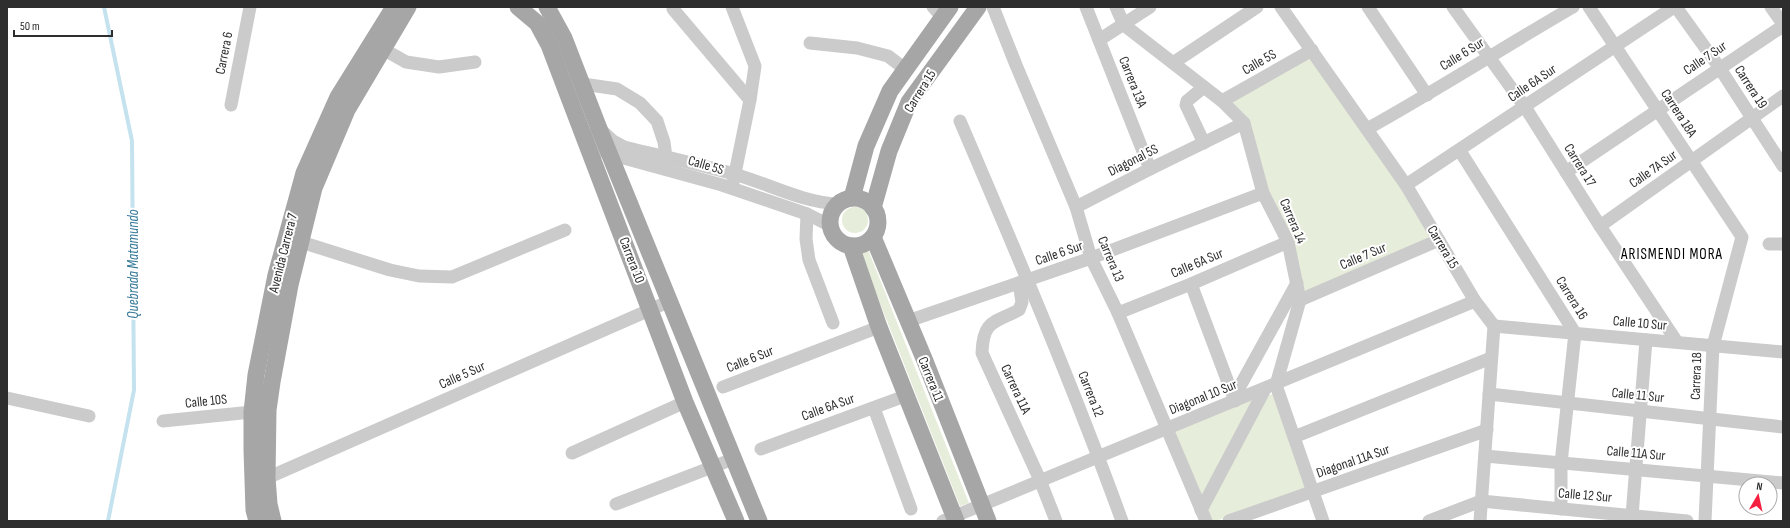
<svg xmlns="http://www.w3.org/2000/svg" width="1790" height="528" viewBox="0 0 1790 528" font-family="'Sofia Sans Condensed',sans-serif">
	<rect width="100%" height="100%" fill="#fff"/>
	<!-- green -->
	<g fill="#e6edda">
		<path d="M1312,50L1439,240L1300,300L1244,123L1222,101Z"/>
		<circle cx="855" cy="220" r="13"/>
		<path d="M869,248V252L969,503L960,506L861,255V251Z"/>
		<path d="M1273,394L1308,488L1216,521H1211L1172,431L1232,406Z"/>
	</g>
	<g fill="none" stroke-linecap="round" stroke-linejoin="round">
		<!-- stream -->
		<path stroke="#c5e2ef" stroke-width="4" d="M104,7L132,141L134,390L108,521"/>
		<!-- minor -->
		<g stroke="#cbcbcb" stroke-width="13">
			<path d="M732,7L755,66L750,100L733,183"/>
			<path d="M933,7L942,17"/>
			<path d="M993,7L1016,65L1076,207L1091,258L1118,313L1206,521"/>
			<path d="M1086,7L1150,169"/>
			<path d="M1116,7L1124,25L1222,101L1244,123L1263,193L1288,242L1300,300L1276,385L1323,521"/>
			<path d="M1281,7L1406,185L1475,301L1494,326L1480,521"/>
			<path d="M1368,7L1427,95"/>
			<path d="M1453,7L1525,107L1600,226L1677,342"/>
			<path d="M1589,7L1742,237L1713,346L1705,521"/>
			<path d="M1676,7L1719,67L1783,166"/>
			<path d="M1771,7L1783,24"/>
			<path d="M673,9L750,100"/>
			<path d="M1099,40L1150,7"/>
			<path d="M810,43L857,48L888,56L905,69"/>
			<path d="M383,49L406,62L439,67L475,62"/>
			<path d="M1173,63L1257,7"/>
			<path d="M583,84L617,89L640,103L657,121L664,142L666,157"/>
			<path d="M1204,87L1187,101L1186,105L1204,143"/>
			<path d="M1222,101L1312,50"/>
			<path d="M231,105L250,7"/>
			<path d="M960,121C1017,254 1073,386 1122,521"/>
			<path d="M1367,129C1437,90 1504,47 1573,7"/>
			<path d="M601,130L613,141L624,147C661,156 698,164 734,174C769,184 801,202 838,204"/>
			<path d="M586,134L597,148L609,154L722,185L807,214L829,225"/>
			<path d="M1460,151L1575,333L1561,463V509"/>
			<path d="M1566,172L1783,26"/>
			<path d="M1406,185L1674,7"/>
			<path d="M1076,207L1150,169L1244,123"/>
			<path d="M807,214L806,239L809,260L833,323"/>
			<path d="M1600,226L1783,96"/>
			<path d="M301,242L390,270L419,276L452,277L565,230"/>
			<path d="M1769,244H1783"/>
			<path d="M1019,283L1022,302L1019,310C993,323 983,321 982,353L1040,480L1056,521"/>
			<path d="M1191,284L1235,401"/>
			<path d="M1300,300L1439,240"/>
			<path d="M1118,313L1191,284L1288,242"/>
			<path d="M908,321L1091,258L1263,193"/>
			<path d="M1494,326L1783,352"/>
			<path d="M723,387L879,327"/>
			<path d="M1489,394L1783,427"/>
			<path d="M1234,397L1297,283"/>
			<path d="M7,398L89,416"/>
			<path d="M874,408L911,509"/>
			<path d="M163,421L252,412"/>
			<path d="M1294,437L1491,358"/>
			<path d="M761,449L905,396"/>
			<path d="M572,453L685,402"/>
			<path d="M1485,456L1783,483"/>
			<path d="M259,480L267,478L670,301"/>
			<path d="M616,504L733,459"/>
			<path d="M1201,510L1265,389"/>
			<path d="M1632,516L1646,340"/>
			<path d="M943,521C1120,447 1298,375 1475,301"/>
			<path d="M1229,521L1487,430"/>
			<path d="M1429,521L1481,501L1687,521"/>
		</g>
		<!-- major -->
		<g stroke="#a6a6a6" stroke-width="17">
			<path d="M518,7L537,23L549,45L685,402L736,521"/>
			<path d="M547,7L564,38L598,126L759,521"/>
			<circle cx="854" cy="222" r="24"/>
			<path d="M852,198L866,146L890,91L950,7"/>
			<path d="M873,208L889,151L909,102L978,7"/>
			<path d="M873,237L925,361L988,521"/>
			<path d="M851,246L879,327L956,521"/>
			<path d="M257,521L254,510L252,450V412L256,375L276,275L304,173L338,97L394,7"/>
			<path d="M273,521L269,504L267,478L268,410L272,382L290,285L314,188L347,110L408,7"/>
		</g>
	</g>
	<g text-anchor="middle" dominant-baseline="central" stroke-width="4" stroke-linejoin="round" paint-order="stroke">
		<!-- street labels -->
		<g font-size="14" fill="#2e2e2e" stroke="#fff">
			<text transform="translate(224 53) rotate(-79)">Carrera 6</text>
			<text transform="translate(1462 54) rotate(-32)">Calle 6 Sur</text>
			<text transform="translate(1705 58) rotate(-34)">Calle 7 Sur</text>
			<text transform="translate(1259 62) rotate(-30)">Calle 5S</text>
			<text transform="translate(1133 82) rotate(68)">Carrera 13A</text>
			<text transform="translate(1532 83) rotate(-34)">Calle 6A Sur</text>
			<text transform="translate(1751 87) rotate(57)">Carrera 19</text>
			<text transform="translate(920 91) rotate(-58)">Carrera 15</text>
			<text transform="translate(1679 113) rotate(57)">Carrera 18A</text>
			<text transform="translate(1133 160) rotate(-27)">Diagonal 5S</text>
			<text transform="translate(706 165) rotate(16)">Calle 5S</text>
			<text transform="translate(1580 165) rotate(58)">Carrera 17</text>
			<text transform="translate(1653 169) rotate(-35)">Calle 7A Sur</text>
			<text transform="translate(1293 221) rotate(67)">Carrera 14</text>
			<text transform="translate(1443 247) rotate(59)">Carrera 15</text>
			<text transform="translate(283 253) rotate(-76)">Avenida Carrera 7</text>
			<text transform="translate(1059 253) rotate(-19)">Calle 6 Sur</text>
			<text transform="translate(1363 256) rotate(-23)">Calle 7 Sur</text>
			<text transform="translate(1111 259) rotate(67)">Carrera 13</text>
			<text transform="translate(632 260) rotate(69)">Carrera 10</text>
			<text transform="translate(1197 263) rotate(-23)">Calle 6A Sur</text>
			<text transform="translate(1572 298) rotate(58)">Carrera 16</text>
			<text transform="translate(1640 323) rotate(5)">Calle 10 Sur</text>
			<text transform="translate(750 359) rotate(-22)">Calle 6 Sur</text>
			<text transform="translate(462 375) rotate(-24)">Calle 5 Sur</text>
			<text transform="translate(1696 376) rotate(-88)">Carrera 18</text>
			<text transform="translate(931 379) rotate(68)">Carrera 11</text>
			<text transform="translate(1016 389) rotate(65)">Carrera 11A</text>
			<text transform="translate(1091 394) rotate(68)">Carrera 12</text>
			<text transform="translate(1638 395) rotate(6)">Calle 11 Sur</text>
			<text transform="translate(1203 397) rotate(-22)">Diagonal 10 Sur</text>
			<text transform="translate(206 401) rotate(-6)">Calle 10S</text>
			<text transform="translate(828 407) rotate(-20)">Calle 6A Sur</text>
			<text transform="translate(1636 453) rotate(5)">Calle 11A Sur</text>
			<text transform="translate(1353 461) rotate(-19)">Diagonal 11A Sur</text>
			<text transform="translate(1585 495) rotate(5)">Calle 12 Sur</text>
		</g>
		<!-- neighbourhood labels -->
		<g font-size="15" letter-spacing="1" fill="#000" stroke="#fff">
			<text x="1672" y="254">ARISMENDI MORA</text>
		</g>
		<!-- water labels -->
		<g font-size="15" font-style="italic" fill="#357998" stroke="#fff">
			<text transform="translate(133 264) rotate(-90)">Quebrada Matamundo</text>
		</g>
	</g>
	<!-- border -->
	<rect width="1790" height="528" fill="none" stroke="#2e2e2e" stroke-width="16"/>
	<!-- north arrow -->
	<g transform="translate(1758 496) rotate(9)"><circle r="19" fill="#ffffff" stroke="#ababab"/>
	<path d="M0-3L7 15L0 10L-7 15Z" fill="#f52040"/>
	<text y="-6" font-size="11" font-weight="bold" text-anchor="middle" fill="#2e2e2e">N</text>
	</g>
	<!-- scale -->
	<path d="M14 30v6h98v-6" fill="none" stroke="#2e2e2e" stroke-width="2"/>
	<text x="20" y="30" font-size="12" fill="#2e2e2e" stroke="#ffffff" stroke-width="3" paint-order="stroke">50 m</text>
</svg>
